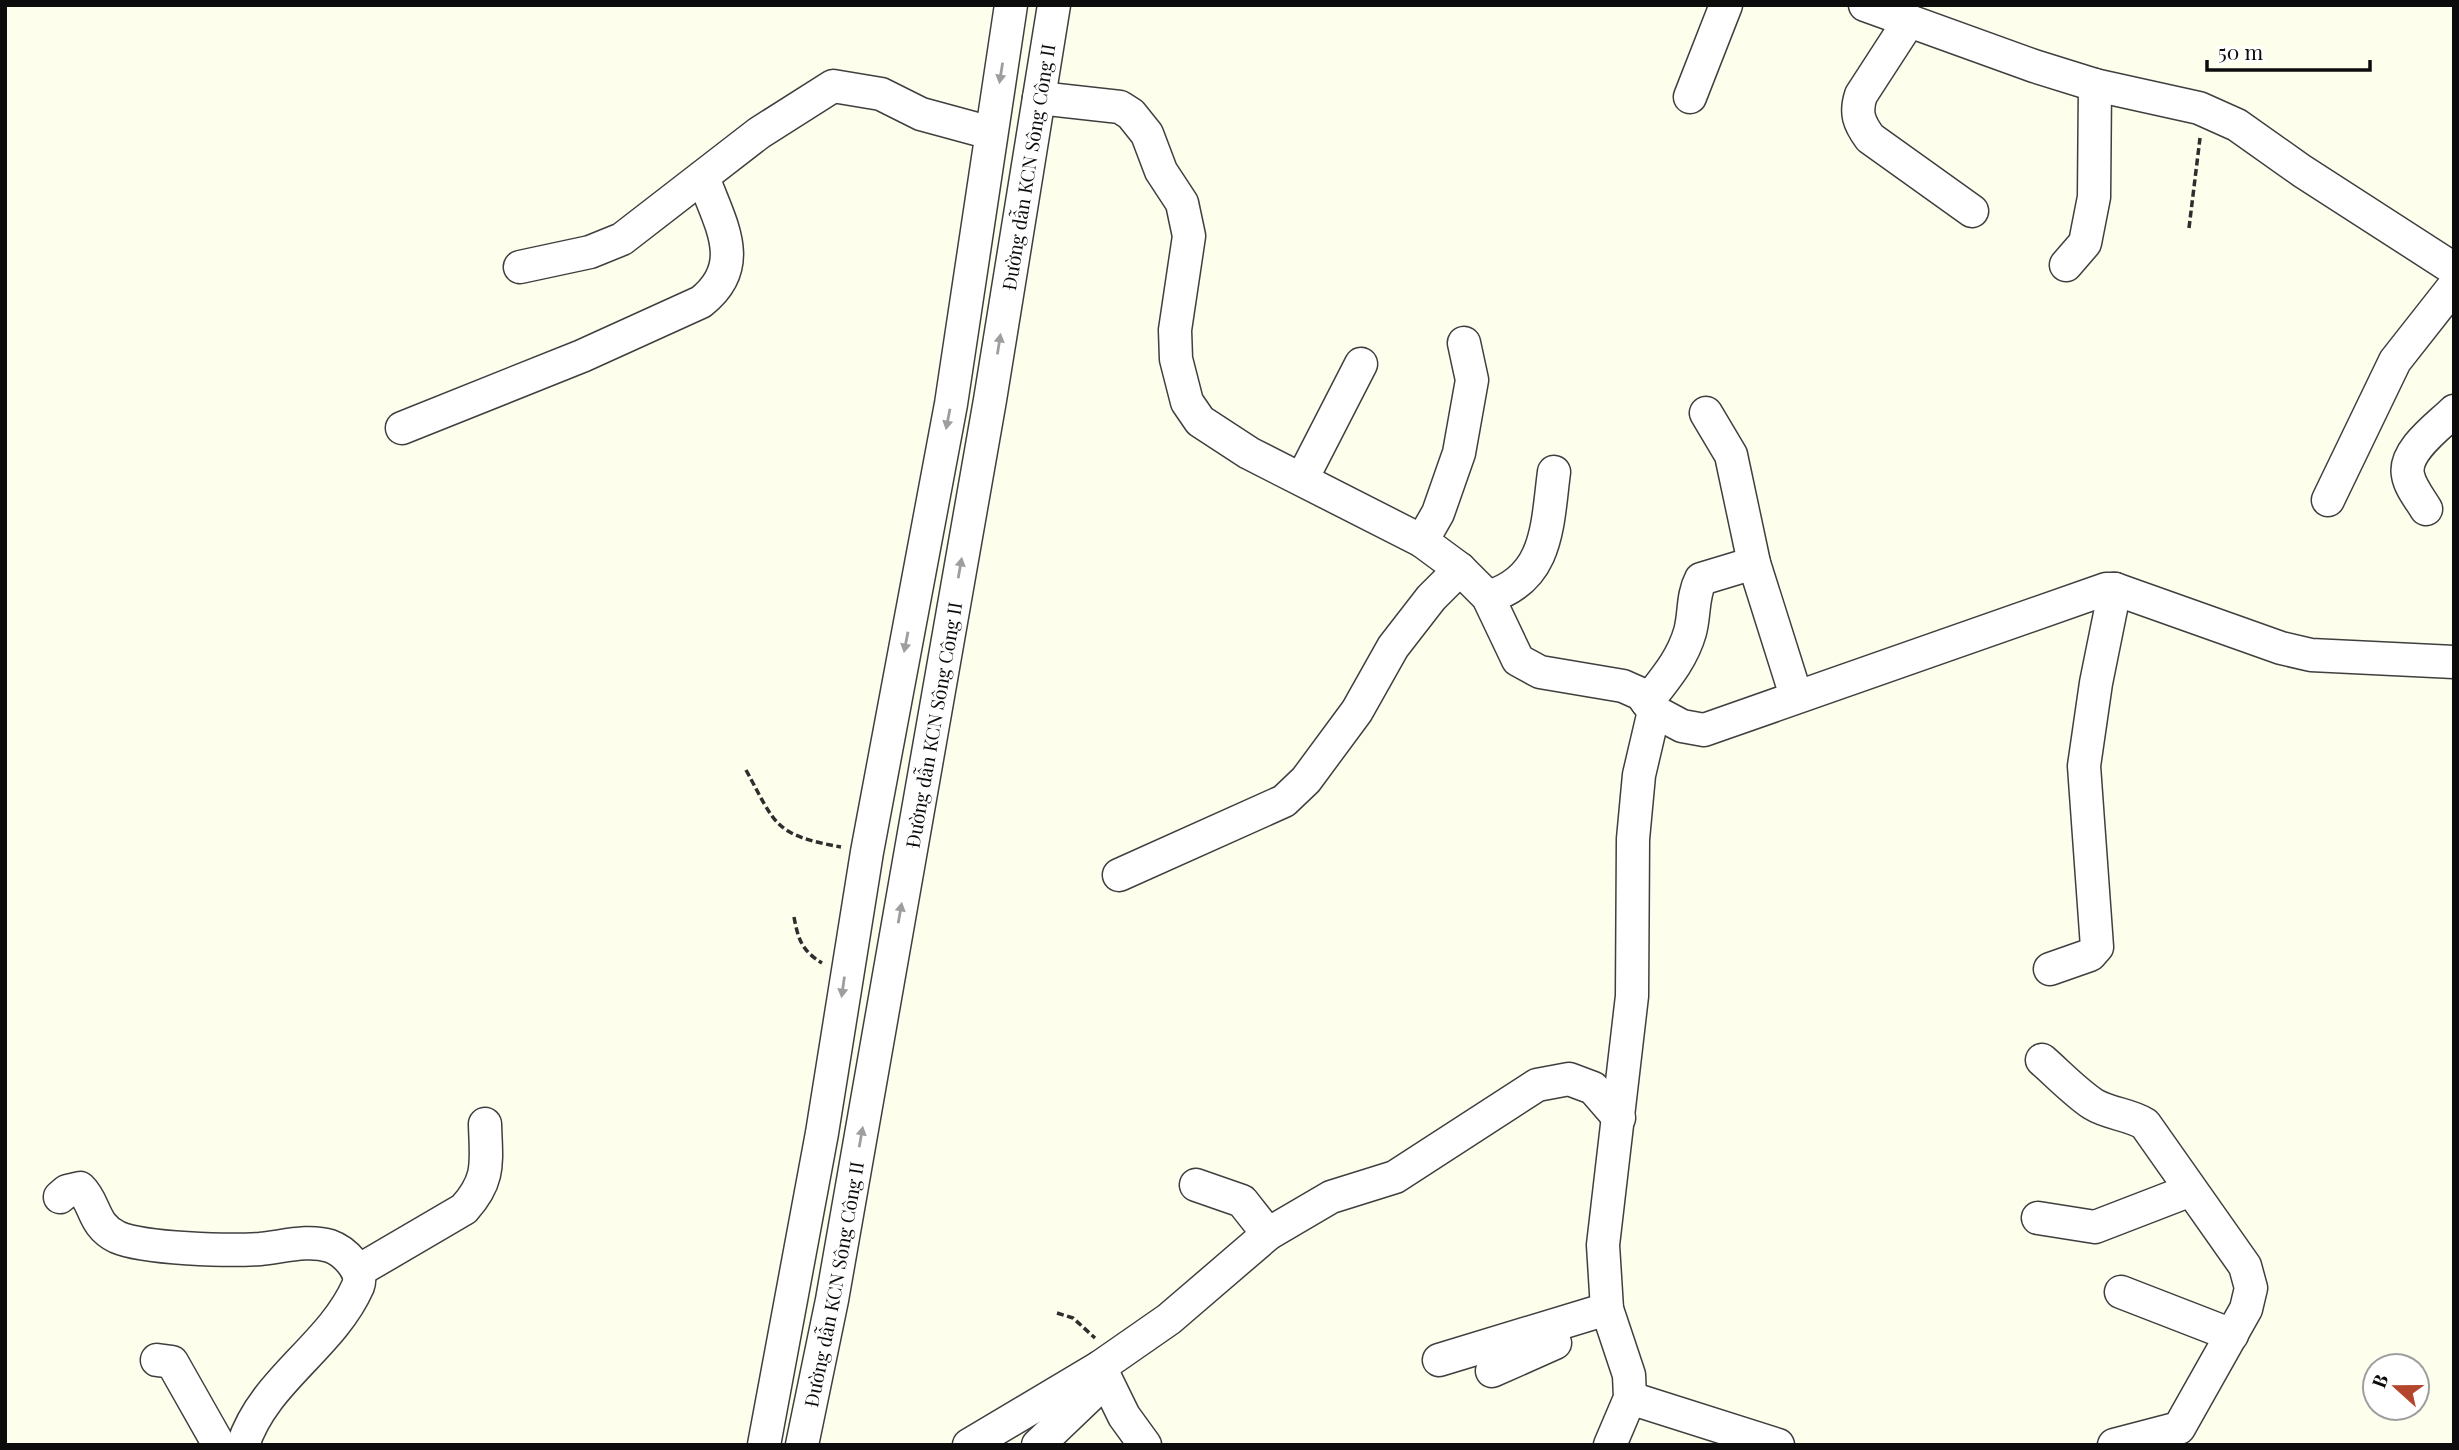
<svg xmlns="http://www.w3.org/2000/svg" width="2459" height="1450" viewBox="0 0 2459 1450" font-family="'Playfair Display',serif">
	<rect width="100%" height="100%" fill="#fdfeec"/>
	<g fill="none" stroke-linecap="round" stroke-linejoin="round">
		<defs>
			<g id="minor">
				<path d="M1865,5L2034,66L2095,85L2199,108L2237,125L2302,171L2454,269"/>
				<path d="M1909,21L1861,95C1855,113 1859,123 1870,138L1972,211"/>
				<path d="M1690,97L1726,5"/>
				<path d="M1039,98L1120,107L1131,114L1147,134L1161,171L1182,203L1189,236L1175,330L1176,359L1187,402L1200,421L1249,453L1422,541L1460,569L1488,597L1518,660L1540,672L1623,686L1641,694L1654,711L1682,726L1704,730L2106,589H2115L2281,648L2311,655L2454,662"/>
				<path d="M2066,265L2085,243L2094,197L2095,85"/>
				<path d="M520,267L590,252L622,239L759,133L833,86L881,94L921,114L991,133"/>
				<path d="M1706,413L1731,455L1754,563L1796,696"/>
				<path d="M402,428L582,356L701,302C748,265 720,224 703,177"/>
				<path d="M1302,479L1361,364"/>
				<path d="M2328,500L2395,361L2454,286"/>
				<path d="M2426,509C2420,499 2410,487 2408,475C2403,451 2439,426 2454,411"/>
				<path d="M1422,541L1438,513L1459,453L1472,380L1464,343"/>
				<path d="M1488,597C1549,579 1547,525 1554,472"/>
				<path d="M1647,702C1664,680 1682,660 1690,632C1695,614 1692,596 1701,579L1754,563"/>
				<path d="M1119,875L1284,801L1306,780L1357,711L1393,647L1431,598L1460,569"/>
				<path d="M2050,969L2090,955L2097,947L2084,766L2096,683L2115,589"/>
				<path d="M2042,1060C2058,1074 2075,1092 2093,1104C2109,1114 2129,1114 2145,1124L2245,1266L2251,1288L2246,1309L2179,1428L2114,1445"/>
				<path d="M1196,1185L1242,1201L1268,1234"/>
				<path d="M60,1197L67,1191L80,1188C96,1203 92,1225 117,1237C144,1249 229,1251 260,1249C282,1247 308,1239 330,1246C344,1251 364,1270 358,1286C331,1347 264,1380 243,1445"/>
				<path d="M2038,1218L2095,1227L2191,1190"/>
				<path d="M358,1271L464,1209C491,1179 486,1162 485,1124"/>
				<path d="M2121,1292L2232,1335"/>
				<path d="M157,1360L172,1362L219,1445"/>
				<path d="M1439,1360L1607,1309"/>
				<path d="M1100,1367L1124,1416L1145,1445"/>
				<path d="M1492,1371L1555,1343"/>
				<path d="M1630,1398L1778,1445"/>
				<path d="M764,1445L822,1133L867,852L951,404L1011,5"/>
				<path id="s1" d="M802,1445L832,1300L990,400L1054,5"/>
				<path d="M969,1445L1100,1367L1169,1319L1268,1234L1331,1197L1395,1177L1537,1085L1569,1079L1593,1088L1619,1118"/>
				<path d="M1038,1445L1106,1380"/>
				<path d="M1610,1445L1630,1398L1629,1375L1607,1309L1603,1245L1632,996L1633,839L1639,775L1654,711"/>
			</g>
		</defs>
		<!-- minor casing -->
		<use href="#minor" stroke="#3f3f3f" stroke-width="35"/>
		<!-- path -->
		<g stroke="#2e2e2e" stroke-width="3.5" stroke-dasharray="7 3.5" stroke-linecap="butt">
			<path d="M2189,228L2200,138"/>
			<path d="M746,770C776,825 774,835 841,847"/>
			<path d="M794,917C798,939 802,951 822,963"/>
			<path d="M1057,1313L1073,1318L1095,1338"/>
		</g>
		<!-- minor -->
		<use href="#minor" stroke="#fff" stroke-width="32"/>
	</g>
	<!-- one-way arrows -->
	<defs><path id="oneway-solid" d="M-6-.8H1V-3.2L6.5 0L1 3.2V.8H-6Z" transform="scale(1.75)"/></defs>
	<g fill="#9e9e9e">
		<use href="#oneway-solid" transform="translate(1001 73) rotate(99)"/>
		<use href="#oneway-solid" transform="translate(999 344) rotate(-81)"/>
		<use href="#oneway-solid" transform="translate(948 419) rotate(101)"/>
		<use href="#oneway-solid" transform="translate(960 568) rotate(-80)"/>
		<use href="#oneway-solid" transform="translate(906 642) rotate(101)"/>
		<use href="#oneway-solid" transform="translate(900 913) rotate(-80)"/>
		<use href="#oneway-solid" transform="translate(843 987) rotate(98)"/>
		<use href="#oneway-solid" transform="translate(861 1137) rotate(-80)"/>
	</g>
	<g text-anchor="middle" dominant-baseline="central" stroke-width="7" stroke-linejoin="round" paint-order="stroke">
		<!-- street labels -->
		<g font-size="19" fill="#0c0c0c" stroke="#fff">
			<text stroke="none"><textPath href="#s1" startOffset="1298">Đường dẫn KCN Sông Công II</textPath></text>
			<text stroke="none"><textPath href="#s1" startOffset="732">Đường dẫn KCN Sông Công II</textPath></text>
			<text stroke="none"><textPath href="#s1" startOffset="164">Đường dẫn KCN Sông Công II</textPath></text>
		</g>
	</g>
	<!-- border -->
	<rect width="2459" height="1450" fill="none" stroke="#0c0c0c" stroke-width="14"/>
	<!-- north arrow -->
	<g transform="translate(2396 1387) rotate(291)"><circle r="33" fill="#ffffff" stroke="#9e9e9e" stroke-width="2"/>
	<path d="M0-5L12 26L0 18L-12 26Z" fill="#b3462d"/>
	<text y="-10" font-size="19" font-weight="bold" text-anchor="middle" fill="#0c0c0c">B</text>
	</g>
	<!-- scale -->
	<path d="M2207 60v10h163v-10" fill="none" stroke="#0c0c0c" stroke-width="3.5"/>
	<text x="2218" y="60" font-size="21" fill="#0c0c0c" stroke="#ffffff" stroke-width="5" paint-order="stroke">50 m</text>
</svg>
